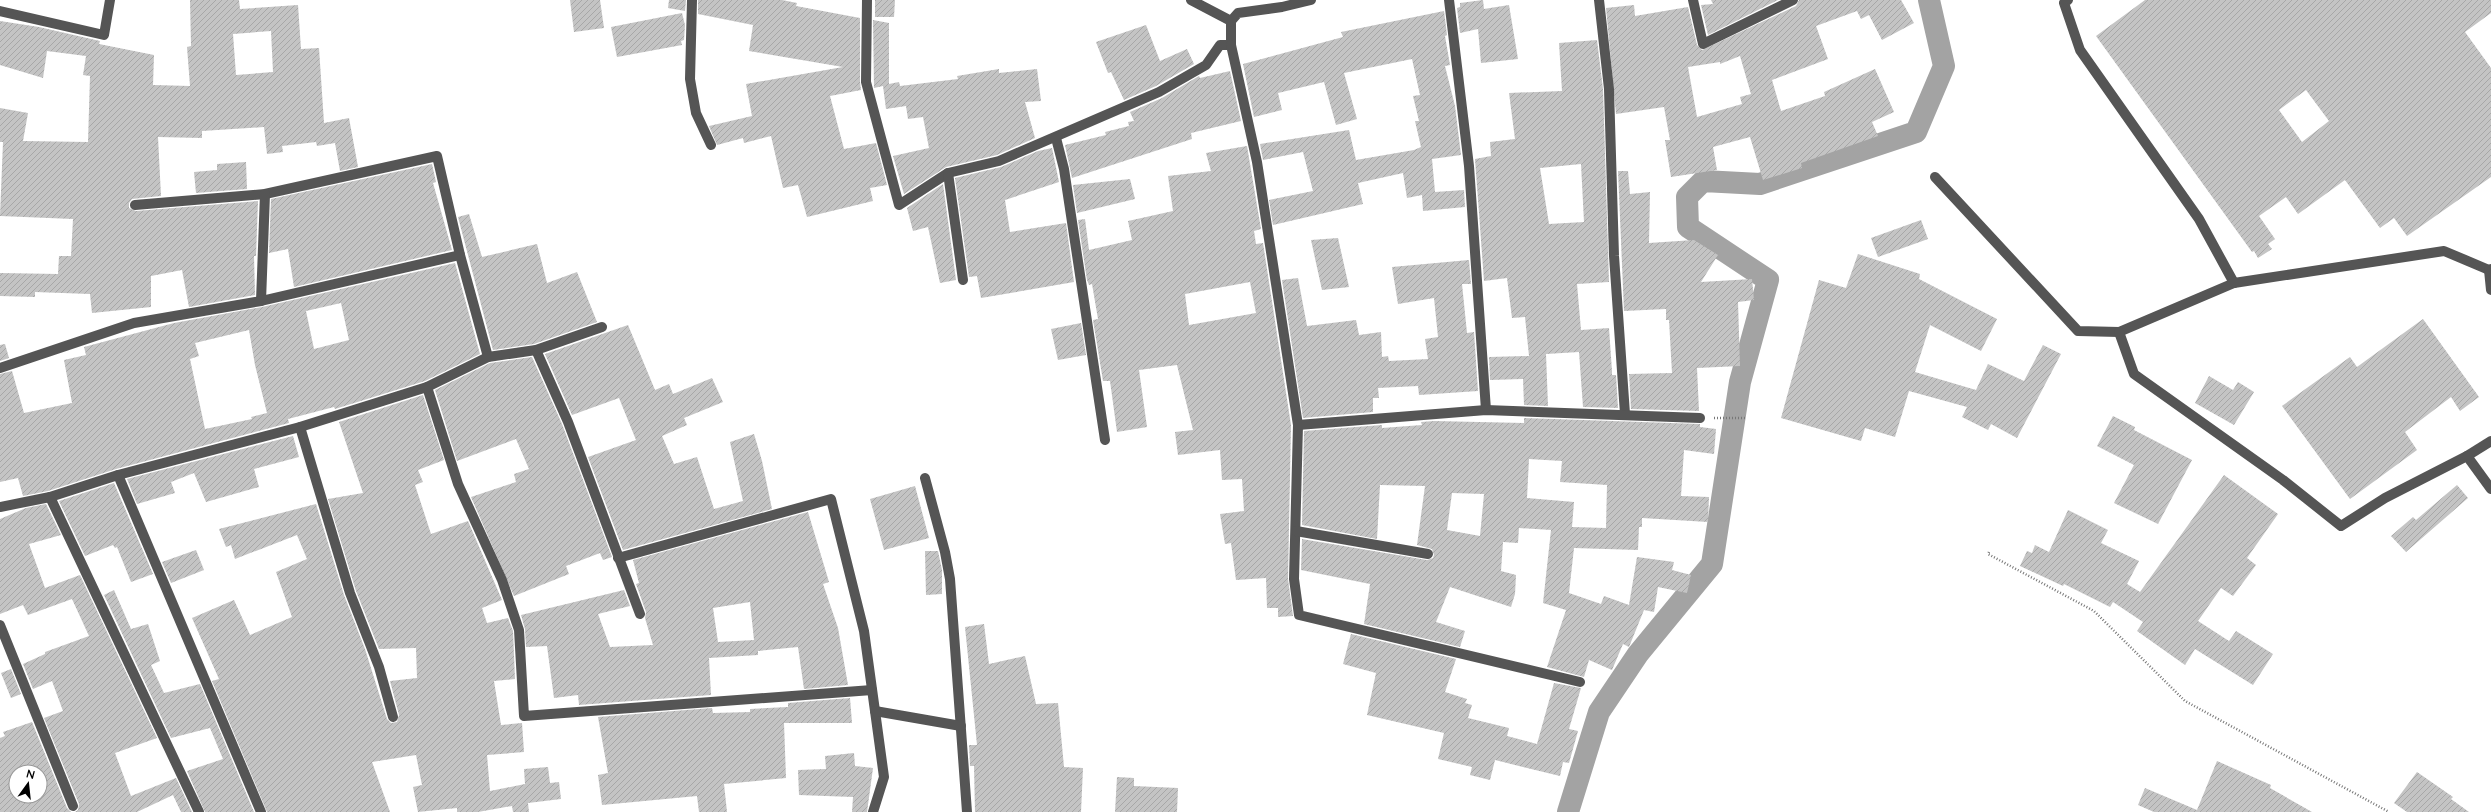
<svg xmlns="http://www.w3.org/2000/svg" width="2491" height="812" viewBox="0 0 2491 812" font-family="Lato,sans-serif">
	<defs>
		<pattern id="building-hatch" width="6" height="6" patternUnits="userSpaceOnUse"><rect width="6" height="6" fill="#c4c4c4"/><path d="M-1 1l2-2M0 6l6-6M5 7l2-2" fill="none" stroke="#a7a7a7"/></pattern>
	</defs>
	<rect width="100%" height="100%" fill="#fff"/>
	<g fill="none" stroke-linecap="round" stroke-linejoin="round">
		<!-- canal -->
		<path stroke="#a3a3a3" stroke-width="22" d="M1568,812L1599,712L1638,654L1712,564L1740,382L1768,280L1688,227L1687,197L1703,181L1760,184L1916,132L1944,66L1929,0"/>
	</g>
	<!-- building -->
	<g fill="url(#building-hatch)" fill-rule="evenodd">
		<path d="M190,0H239L240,9L298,5L301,49L319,48L324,123L349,118L358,167L340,171L335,143L317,146L316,142L282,146L283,152L267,154L264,127L202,131V138L158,137L161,196L132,199L129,203V208L136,211L258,201L256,256H254L255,295L189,307L182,270L151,276V307L92,313L90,294L35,292V297L0,296V273L58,274L59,256H71L73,219L0,216L3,142H0V108L28,113L23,141L88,142L90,76L83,75L86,56L47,51L43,78L0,65V21L39,27L100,41L99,44L154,55L153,85L190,86L187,47L191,46ZM271,31L273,72L236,75L233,34Z"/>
		<path d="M570,0H600L604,28L574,32Z"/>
		<path d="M669,0H686L685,11L668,8Z"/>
		<path d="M698,0H782L797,3L796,6L860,18V82L861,90L830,96L844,149L876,143L887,185L870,188L873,201L807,217L798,185L783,188L771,136L744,143L743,138L717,145L709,126L752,116L746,84L843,67L749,51L753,25L698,14Z"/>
		<path d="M875,0H895L894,17H875Z"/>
		<path d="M1483,0L1484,9L1509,5L1518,59L1481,63L1478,29L1460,33L1457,8L1460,7V3Z"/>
		<path d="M1711,0H1778L1708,35L1701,5L1713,4Z"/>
		<path d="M1799,0H1901L1914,23L1882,40L1869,15L1861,19L1857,11L1816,26L1828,59L1772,80L1781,111L1825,96L1824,92L1875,69L1894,112L1872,122L1878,136L1801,163L1802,168L1763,180L1750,137L1713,147L1717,170L1671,177L1665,140H1670L1664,107L1616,114L1606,8L1634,5L1635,16L1688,7L1697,45L1702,50L1796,6ZM1740,56L1751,94L1740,97L1742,104L1697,117L1688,67L1720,62V64Z"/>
		<path d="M2145,0H2491V13L2465,32L2491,68V177L2407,236L2394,218L2380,228L2345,180L2298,214L2286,197L2259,216L2275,239L2268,244L2272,249L2258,258L2254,251L2252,252L2096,36ZM2306,90L2329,121L2302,142L2279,110Z"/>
		<path d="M1444,11L1447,35L1445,36L1450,65L1445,66L1455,106L1461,155L1432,159L1435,192L1464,190L1465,207L1423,211L1422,195L1407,198L1403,173L1358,183L1363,204L1273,225L1269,200L1313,191L1303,152L1263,160L1260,144L1349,130L1356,160L1414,150L1421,147L1415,121H1419L1413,96L1420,95L1412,59L1344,73L1357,119L1336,125L1324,82L1278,93L1282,110L1254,117L1243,64L1343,37L1341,32Z"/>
		<path d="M682,13L685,25L684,40L681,41L682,45L617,57L611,27Z"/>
		<path d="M873,20L889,23V84L899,82L900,86L958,79L957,76L999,69V73L1037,69L1041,101L1025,102L1035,138L997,155L946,167L904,194L893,156L929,148L923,117L908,119L906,106L886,109L883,86L874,88Z"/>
		<path d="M1146,25L1160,61L1187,49L1194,64L1156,86L1124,100L1111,72L1108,73L1096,42Z"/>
		<path d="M1597,40L1603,89L1609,282L1577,284L1581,330L1609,328L1612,371V375H1616L1618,408L1583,407L1579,352L1546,354L1548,406L1524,405L1523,379L1490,380L1489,357L1529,356L1525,317L1512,318L1507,278L1484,281L1475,159L1491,156L1490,142L1515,139L1509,93L1562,91L1559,43ZM1581,164L1584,222L1549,224L1540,168Z"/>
		<path d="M1230,71L1241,121L1191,133L1192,139L1072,178L1065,145L1106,135L1105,132L1129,126L1128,122L1134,121L1130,112L1162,98L1199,76L1200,78Z"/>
		<path d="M1247,146L1261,229L1254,231L1256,244L1263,243L1291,425L1288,579L1293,616L1278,617V608H1267L1266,578L1236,580L1231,543L1225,544L1220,514L1244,511L1242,479L1222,480L1220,450L1178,455L1175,432L1193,430L1177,365L1139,370L1147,427L1117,432L1110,381H1103L1093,320L1098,319L1092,284L1089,285L1087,280L1078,220L1085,219L1089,250L1132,240L1128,221L1173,211L1168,176L1211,171L1206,153ZM1250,282L1256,313L1189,325L1185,294Z"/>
		<path d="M1052,148L1059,182L1005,200L1010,232L1066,223L1074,282L981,298L977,276L969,277L955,178L1001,167L1038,151Z"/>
		<path d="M246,162L247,189L196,193L194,172L217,170V164Z"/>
		<path d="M432,164L436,182L433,183L452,250L294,287L288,249L269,253L271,199Z"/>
		<path d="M1618,171H1628L1630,194L1650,192L1649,243L1694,240L1718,255L1701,282L1752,279L1754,300L1738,302L1740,366L1697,368L1699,411L1631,409L1629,374L1672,373L1669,320H1666V309L1624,311Z"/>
		<path d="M1130,179L1135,199L1077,213L1073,185Z"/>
		<path d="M943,184L956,280L940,283L928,227L913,231L907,208Z"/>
		<path d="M469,214L482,257L537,244L547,283L577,272L597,322L534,344L493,350L458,217Z"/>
		<path d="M1921,220L1928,239L1878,257L1871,238Z"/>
		<path d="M1338,238L1349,287L1322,290L1311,240Z"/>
		<path d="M1858,254L1920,274L1919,279L1997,319L1981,351L1930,325L1915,372L1976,390L1988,364L2024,381L2043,345L2061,354L2017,438L1991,424L1988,430L1962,417L1967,407L1909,391L1895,437L1865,428L1861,441L1781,418L1819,280L1846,288Z"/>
		<path d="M1469,260L1471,284H1462L1467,333L1474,332L1478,391L1419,395L1418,386L1378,388L1379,398H1373V412L1303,418L1282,280L1298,278L1307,326L1356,320L1359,335L1381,332L1382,357L1388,356L1389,361L1428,359L1425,339L1438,337L1434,298L1398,304L1392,267Z"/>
		<path d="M455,263L480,354L425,381L335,409L334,407L288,419L289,423L116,469L48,491L23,496L18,478L0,482V374L12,371L24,413L72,403L64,360L86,355L84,347L174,323L262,307ZM341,303L349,340L314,349L306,311ZM249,330L255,365L267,413L251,417L252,419L205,429L190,359L199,356L195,343Z"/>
		<path d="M2423,319L2479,397L2460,411L2451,397L2405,432L2417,450L2350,499L2282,406L2350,357L2357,367Z"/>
		<path d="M1081,323L1086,355L1058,360L1051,329Z"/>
		<path d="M628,325L655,390L669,384L673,394L712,378L723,402L684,418L687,425L662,436L674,464L697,457L714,509L743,501L730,442L754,434L762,461L772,509L623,550L588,457L636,440L619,398L572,415L545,354Z"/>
		<path d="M5,344L9,358L0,361V345Z"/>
		<path d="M532,357L562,424L612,557L603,560L600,553L566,566L569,574L514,596L471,497L516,482L514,474L529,469L516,439L457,461L435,390L490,363Z"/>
		<path d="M2209,376L2233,390L2238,382L2254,392L2234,425L2195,403Z"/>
		<path d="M423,395L444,460L418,470L423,482L415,485L431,534L468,521L502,600L482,608L487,623L508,618L513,631L515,679L494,681L501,725L522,723L524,752L487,755L490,791L525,784L524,769L548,767L550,783L559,782L561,799L528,803L529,812H513L512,806L478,812H457V808L418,812L413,787L422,785L416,755L372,762L390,812H267L212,681L219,679L192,618L234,600L250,635L292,617L276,572L307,559L297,535L235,559L231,545L226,547L219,529L316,504L344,595L365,649L387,719L391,723L397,722L399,715L390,681L417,678L416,648L379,649L356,591L328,499L363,493L339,422Z"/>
		<path d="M2113,416L2135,427L2134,430L2192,460L2158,524L2114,503L2134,465L2097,446Z"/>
		<path d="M1524,418L1700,424V427L1716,429L1714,454L1684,450L1681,496L1709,497L1708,522L1642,518V527H1639L1638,550L1574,548L1569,593L1601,604L1604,596L1629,605L1637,557L1674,562L1672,570L1691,575L1687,593L1658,587L1654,612L1644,610L1629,647L1623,644L1612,670L1589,660L1584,677L1547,667L1566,610L1543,603L1551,530L1519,528L1518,543L1503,542L1501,571L1516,575L1515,594L1511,607L1450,587L1436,622L1465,631L1460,647L1364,624L1370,584L1301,570L1302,539L1427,560L1433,558L1434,555L1432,549L1417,545L1425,486L1380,485L1377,539L1302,525L1304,431L1382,425V428L1422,425L1421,422L1434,421L1524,423ZM1529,459L1562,461L1560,482L1607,485L1606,528L1572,527L1574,502L1527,498ZM1452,493L1484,494L1480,536L1447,530Z"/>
		<path d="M293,436L299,457L254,469L259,487L206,502L194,473L171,482L175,493L137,504L127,479Z"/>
		<path d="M2224,475L2278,514L2247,558L2256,565L2233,596L2221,588L2198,621L2229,641L2236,631L2273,654L2253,685L2195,649L2185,665L2137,631L2143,622L2113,602L2110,607L2064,584L2063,586L2020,566L2027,551L2032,553L2035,545L2049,552L2068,510L2108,530L2101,543L2139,561L2127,584L2140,592Z"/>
		<path d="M114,483L153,574L131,582L117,547L115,548L113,545L85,556L59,501Z"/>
		<path d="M2457,485L2468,498L2406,552L2391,536L2413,517L2416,520Z"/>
		<path d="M915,486L929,538L884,550L870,499Z"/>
		<path d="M46,504L61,535L29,544L45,588L80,575L157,738L115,753L131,796L176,778L192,812H181L173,795L137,812H75L78,810L79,804L44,718L63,711L52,681L33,689L23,664L45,654V652L89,636L72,599L28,615L23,605L0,614V519L26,508Z"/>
		<path d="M808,512L829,582L823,584L838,628L848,685L804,689L798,647L758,651V655L709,658L711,695L579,705L578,695L554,698L547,646L526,647L525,629L521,615L624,590L630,606L598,614L610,647L653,645L645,618L646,612L636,584L639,583L633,560ZM750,602L754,640L718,642L713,608Z"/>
		<path d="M196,550L204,570L171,583L162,562Z"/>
		<path d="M925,551H938L942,570V594L926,595Z"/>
		<path d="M114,590L131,629L148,624L160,661L151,665L164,693L200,684L254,812H205L187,771L223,759L210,728L171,738L104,595Z"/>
		<path d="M984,624L989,664L1025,656L1036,704L1058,703L1064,767L1083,768L1081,812H975L974,766H970L969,745H977L965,627Z"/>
		<path d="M1351,634L1456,659L1445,692L1467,699L1465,703L1472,705L1468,718L1509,728L1507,736L1537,744L1554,683L1581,688L1569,729L1578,731L1569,763L1563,762L1560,776L1495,760L1490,780L1470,775L1472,767L1438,759L1444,733L1367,715L1376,673L1343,664Z"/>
		<path d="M11,669L21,694L11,698L1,673Z"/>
		<path d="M850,698L852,723H784L786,778L724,784L727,812H699L697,796L602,805L598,775L608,773L598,717L712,708L713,713L750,712V709L788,707V703Z"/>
		<path d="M32,722L67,808L71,812H0V738L5,736L3,732ZM16,772H40V796H16Z"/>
		<path d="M854,753L855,766L873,768L867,812H852L853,797L799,795L798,770L826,769L825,756Z"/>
		<path d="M2217,761L2271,785L2270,788L2312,812H2154L2138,805L2145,788L2197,810Z"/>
		<path d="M2417,772L2453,797L2451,799L2469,812H2407L2394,803Z"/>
		<path d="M1117,777L1134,778V786L1178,788L1177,812H1115Z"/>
	</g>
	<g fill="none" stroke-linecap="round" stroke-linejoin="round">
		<!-- path -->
		<g stroke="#777" stroke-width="2.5" stroke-dasharray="1 2" stroke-linecap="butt">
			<path d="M1714,418H1746"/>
			<path d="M1989,552L1988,554L2094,611L2185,701L2389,812"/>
		</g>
		<!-- minor -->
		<g stroke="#555" stroke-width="10">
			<path d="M692,0L690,79L696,113L711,145"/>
			<path d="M867,0L866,82L899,205L948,173L999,161L1159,92L1206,65L1220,45H1231V21"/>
			<path d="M1191,0L1231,21L1238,13L1282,7L1311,0"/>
			<path d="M1449,0L1469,166L1486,410"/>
			<path d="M1599,0L1609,89L1614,256L1625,414"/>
			<path d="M1693,0L1703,44L1793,0"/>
			<path d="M2068,0L2064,3L2080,50L2199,219L2234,283"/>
			<path d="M0,11L104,35L110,0"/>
			<path d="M1231,45L1257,162L1298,425L1294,579L1299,615L1580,682"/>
			<path d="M1056,138L1064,169L1105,440"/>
			<path d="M948,173L963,280"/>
			<path d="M1935,177L2078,331L2119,332L2234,283L2444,251L2489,270L2491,269"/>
			<path d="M135,205L265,194L437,156L460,255L488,357"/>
			<path d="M2489,270L2491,290"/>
			<path d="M261,301L265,194"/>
			<path d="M2119,332L2134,374L2283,480L2341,526L2385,498L2467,456L2491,489"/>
			<path d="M536,350L568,422L640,614"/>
			<path d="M0,368L134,323L261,301L460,255"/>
			<path d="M427,387L458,484L502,580L519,630L524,716L872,690"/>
			<path d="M1298,425L1486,410L1700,418"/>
			<path d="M300,427L350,593L379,667L393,717"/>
			<path d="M2467,456L2491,441"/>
			<path d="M118,475L261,812"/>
			<path d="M925,478L945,552L950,579L967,812"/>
			<path d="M50,497L199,812"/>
			<path d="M0,507L50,497L118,475L300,427L427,387L488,357L536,350L602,327"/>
			<path d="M1296,531L1428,554"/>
			<path d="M618,558L831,499L864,631L875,711L884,777L873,812"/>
			<path d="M0,625L73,806"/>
			<path d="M875,711L961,726"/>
		</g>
	</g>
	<!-- north arrow -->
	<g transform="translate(28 784) rotate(15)"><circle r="19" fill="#ffffff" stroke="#999999"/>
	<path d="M0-3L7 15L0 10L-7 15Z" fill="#000000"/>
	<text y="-6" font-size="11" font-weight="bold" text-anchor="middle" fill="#000000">N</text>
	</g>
</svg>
